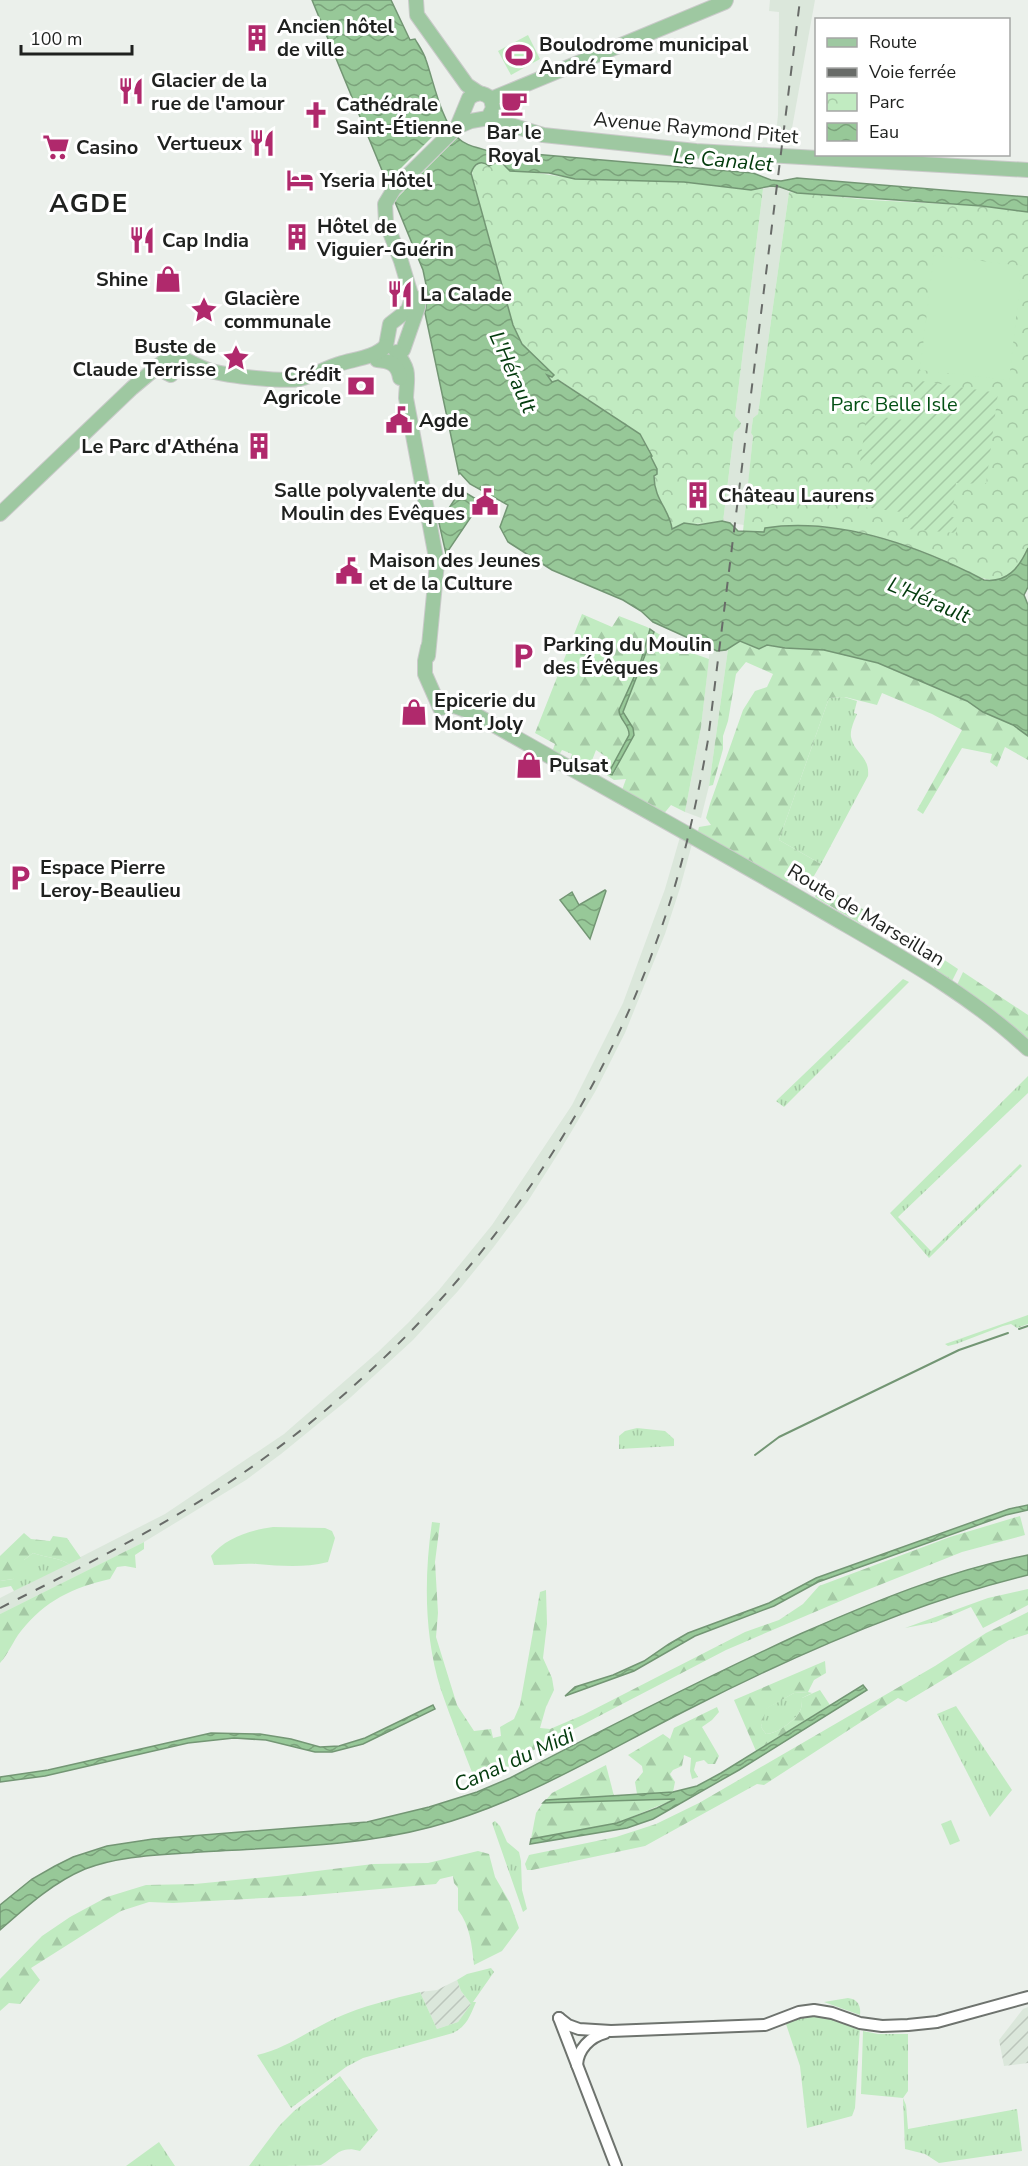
<svg xmlns="http://www.w3.org/2000/svg" width="1028" height="2166" viewBox="0 0 1028 2166" font-family="'Nunito Sans',sans-serif">
	<defs>
		<pattern id="industrial-furrows" width="10" height="10" patternUnits="userSpaceOnUse" patternTransform="scale(1.5)"><rect width="10" height="10" fill="#dbe7db"/><path d="M-1 1l2-2M0 10L10 0M9 11l2-2" fill="none" stroke="#bcc6bc"/></pattern>
		<pattern id="grass-tufts" width="24" height="20" patternUnits="userSpaceOnUse" patternTransform="scale(1.5)"><rect width="24" height="20" fill="#c1ebc1"/><path d="M3 7l-1-3M5 7V3M7 7l1-3M15 17l-1-3M17 17v-4M19 17l1-3" fill="none" stroke="#a5c9a5"/></pattern>
		<pattern id="forest-firs" width="22" height="20" patternUnits="userSpaceOnUse" patternTransform="scale(1.5)"><rect width="22" height="20" fill="#c1ebc1"/><path d="M5 1l3.5 6h-7zM16 11l3.5 6h-7z" fill="#a5c9a5"/></pattern>
		<pattern id="park-crowns" width="20" height="18" patternUnits="userSpaceOnUse" patternTransform="scale(1.5)"><rect width="20" height="18" fill="#c1ebc1"/><path d="M2 6a3 3 0 1 1 6 0M12 15a3 3 0 1 1 6 0" fill="none" stroke="#a5c9a5"/></pattern>
		<pattern id="garden-furrows" width="10" height="10" patternUnits="userSpaceOnUse" patternTransform="scale(1.5)"><rect width="10" height="10" fill="#c1ebc1"/><path d="M-1 1l2-2M0 10L10 0M9 11l2-2" fill="none" stroke="#a5c9a5"/></pattern>
		<pattern id="water-waves" width="16" height="10" patternUnits="userSpaceOnUse" patternTransform="scale(1.5)"><rect width="16" height="10" fill="#97c898"/><path d="M0 5q4-4 8 0t8 0" fill="none" stroke="#7ba27b"/></pattern>
	</defs>
	<rect width="100%" height="100%" fill="#ebf0eb"/>
	<!-- built -->
	<g fill="#dbe7db">
		<path d="M770,0H815L789,145L775,143L778,115L779,12L769,11Z"/>
		<path d="M770,186L780,187L789,192L758,414L753,418L751,433L753,436L744,525L723,522L734,432L736,428L735,416L763,189Z"/>
		<path d="M710,648L717,651L728,649L709,786L701,818L685,812L701,727Z"/>
		<path d="M680,837L692,844L680,888L665,934L625,1033L595,1092L561,1149L528,1201L493,1248L458,1291L413,1340L351,1397L281,1454L246,1480L144,1542L0,1614V1598L165,1514L284,1434L378,1352L408,1323L439,1290L492,1225L572,1105L623,1003L665,889Z"/>
	</g>
	<!-- industrial -->
	<g fill="url(#industrial-furrows)">
		<path d="M457,1980L461,1991L471,2004L458,2022L437,2029L420,1992L437,1990Z"/>
		<path d="M1028,2007V2063L1004,2066L999,2040L1023,2009Z"/>
	</g>
	<!-- grass -->
	<g fill="url(#grass-tufts)">
		<path d="M844,697L857,701L854,713L857,714C854,721 850,730 851,737C854,753 870,756 868,776L821,864L779,840L829,698Z"/>
		<path d="M903,979L909,982L784,1107L776,1101Z"/>
		<path d="M1028,1076V1093L898,1217L931,1251L1020,1164L1022,1166L929,1258L890,1213Z"/>
		<path d="M1028,1315V1324L1017,1328L1011,1324L1003,1326L956,1344L948,1346L945,1344Z"/>
		<path d="M637,1428L665,1431L674,1439V1446L619,1449V1436L625,1431Z"/>
		<path d="M33,1553C46,1558 57,1557 69,1564L14,1591L11,1586L0,1588V1581L13,1579L24,1560Z"/>
		<path d="M808,1692L812,1693L802,1698C802,1703 802,1708 799,1713C793,1722 776,1734 766,1734L761,1727L765,1709L794,1693Z"/>
		<path d="M956,1706L1012,1790L990,1817L937,1714Z"/>
		<path d="M495,1821L500,1826L507,1842L519,1852L521,1861L522,1890L527,1909L523,1912L492,1823Z"/>
		<path d="M491,1968L494,1972L473,2002H476C470,2016 467,2026 453,2033L363,2058L346,2067L291,2108L257,2055C286,2049 309,2030 336,2018C363,2006 392,1999 420,1992L437,2029L458,2022L471,2004L461,1991L457,1980L467,1974Z"/>
		<path d="M848,1998C858,1999 861,2006 860,2015L824,2002Z"/>
		<path d="M815,2015L860,2027L855,2108L852,2116L807,2128L800,2066L786,2024L804,2016Z"/>
		<path d="M863,2031L878,2034H908V2091L903,2098L906,2105L908,2129L1017,2109L1022,2151L939,2163L925,2154L905,2149L903,2098L861,2094Z"/>
		<path d="M340,2076L378,2130L360,2151C339,2145 337,2156 321,2165C313,2166 262,2166 249,2166L279,2126L294,2111Z"/>
		<path d="M159,2142L175,2166H126Z"/>
	</g>
	<!-- forest -->
	<g fill="url(#forest-firs)">
		<path d="M582,614L612,627L619,616L647,627L689,652L709,659L701,727L685,812L671,805L662,816L621,793L626,779L614,780L605,774V756L596,750L591,763L600,774L599,780L569,764L572,754L562,750L559,755L552,752L555,744L535,733Z"/>
		<path d="M740,641L759,648L767,645L785,648L824,650L878,663L967,701L983,712L1013,725L1028,736V760L1005,747L997,767L990,762L992,754L962,748L923,814L917,810L962,730L932,714L882,693L877,705L845,697L829,698L779,840L821,864L808,886L791,874L785,886L715,846L698,831L699,827L711,825L706,818L710,804L743,710L755,691L767,687L773,674L746,662L736,674L728,721L723,736V749L713,785L709,786L728,649Z"/>
		<path d="M820,885L868,912L861,924L815,897Z"/>
		<path d="M940,957L958,969L952,981L934,971L935,961Z"/>
		<path d="M963,972L1028,1015V1044L957,985Z"/>
		<path d="M1020,1516L1025,1535L962,1552L857,1594L726,1650L532,1751L485,1782L477,1785C465,1754 452,1722 441,1690C424,1636 424,1577 432,1522L440,1523L435,1562L438,1613L436,1637L457,1705L474,1731L491,1729L493,1738L501,1736L500,1727L514,1719L520,1705L540,1592L546,1590L547,1624L543,1658L552,1678L554,1690L546,1707L540,1728L550,1729L583,1715L745,1632L779,1620L803,1604L819,1586L950,1537Z"/>
		<path d="M24,1533L31,1539L50,1541L53,1536L67,1538L81,1558L69,1564C57,1557 46,1558 33,1553L24,1560L28,1570L13,1579L0,1581V1556Z"/>
		<path d="M144,1542V1549L135,1555L136,1568L125,1566L117,1567L110,1579C72,1588 46,1600 21,1631C13,1641 9,1653 0,1663V1614Z"/>
		<path d="M1028,1589V1605L983,1628L971,1607L936,1622L905,1628L988,1598Z"/>
		<path d="M1028,1612V1634L1009,1640L906,1702L898,1698L764,1785L757,1784L645,1846L532,1870H527L525,1864L529,1855L616,1837L656,1824L699,1803L935,1666L986,1633Z"/>
		<path d="M825,1661L826,1673L814,1680L808,1692L794,1693L766,1709L761,1727L766,1734C776,1734 793,1722 799,1713C802,1708 802,1703 802,1698L820,1690L830,1705L756,1751L734,1700Z"/>
		<path d="M717,1707L719,1712L712,1720L702,1727L719,1756L715,1764H708L704,1760L696,1762L694,1770L698,1777L692,1779L690,1771L691,1758L684,1755L682,1766L673,1770L670,1774L675,1782L673,1792L637,1794L635,1782L643,1772L642,1766L628,1755L663,1734L670,1739L674,1728Z"/>
		<path d="M606,1765L614,1796L546,1800L552,1793Z"/>
		<path d="M674,1798L675,1799L617,1823L531,1839L536,1813L543,1803Z"/>
		<path d="M478,1851L489,1854L495,1877L510,1903L519,1928L502,1951L474,1965C472,1946 470,1925 458,1910V1888L454,1883L453,1876L440,1879L436,1884L302,1896L173,1903L149,1902L121,1911L31,1968L40,1980L20,2004L9,2003L0,2011V1979L42,1936L70,1917L107,1897L146,1885L195,1884L277,1876L373,1864L428,1863Z"/>
	</g>
	<!-- park -->
	<g fill="url(#park-crowns)">
		<path d="M481,162L489,165C501,159 504,169 514,171C518,172 523,171 527,172C543,173 558,177 573,178C610,182 647,179 684,182C711,183 737,191 763,189L735,416L741,423L740,427L734,432L723,522C705,525 688,521 672,529C666,510 648,490 657,469C651,458 648,444 640,434L559,380L553,383L546,374L553,375L522,344L513,325L473,185L472,169Z"/>
		<path d="M789,192L871,200L982,206L1028,212V548C1022,562 1013,578 997,580C982,583 938,557 920,551C873,534 816,520 766,528L764,532L743,531L753,436L751,433L753,418L758,414Z"/>
	</g>
	<!-- garden -->
	<path fill="url(#garden-furrows)" d="M915,380L998,393L986,484L956,483L952,517L958,518L956,533L907,529L908,513L856,506V492L867,491L871,464L860,462L867,415L911,421Z"/>
	<!-- pitch -->
	<g fill="#c1ebc1">
		<path d="M528,35L540,59L511,75L498,51Z"/>
		<path d="M934,255L1022,266L1009,380L920,370Z"/>
		<path d="M273,1527L325,1528L332,1531L335,1538L328,1562C303,1568 282,1566 257,1564C243,1563 228,1565 214,1565L211,1556C225,1538 251,1530 273,1527Z"/>
		<path d="M951,1820L960,1841L950,1845L941,1824Z"/>
	</g>
	<!-- water -->
	<g fill="url(#water-waves)" stroke="#739674" stroke-width="1.5">
		<path d="M312,0H391L410,40L415,39C419,46 424,53 426,60C434,83 441,120 458,138C469,149 485,147 496,155L507,153L533,154L753,173L771,180L781,181L797,178L1028,197V212L982,206L797,193L780,187L771,186L751,190L684,182L575,179L549,173L510,171L502,163H495L489,166C481,159 474,164 471,173L513,325L522,344L554,375L552,377L547,375L552,382L558,380L640,434L652,456L651,457L657,469V474L654,476C654,500 670,510 672,529L684,523L698,525L722,521L730,523L738,531L764,532L765,528C838,517 920,547 984,580C1007,583 1019,568 1028,548V587L1024,595L1028,605V736L1013,725L983,712L967,701L878,663L824,650L785,648L767,645L759,649L740,641L726,650L717,651L653,622L641,611L623,600L552,570L508,542L500,527L508,505L470,484L460,473L459,474L425,313L428,294L423,270Z"/>
		<path d="M461,490L481,502L446,554L439,523Z"/>
		<path d="M650,629L654,632L623,712L633,728L634,735L612,775L608,774L629,735C630,725 619,720 619,710L640,664Z"/>
		<path d="M605,890L606,891L590,939L560,900L572,892L579,905Z"/>
		<path d="M1028,1505V1510L1006,1515L818,1582L774,1606L695,1636L634,1671L565,1696L575,1687L613,1675L644,1661L669,1644L688,1633L769,1603L816,1578L1009,1509Z"/>
		<path d="M1028,1555V1575C915,1602 797,1654 693,1707C607,1750 525,1802 431,1827C356,1847 277,1847 200,1852C162,1855 121,1855 85,1869C52,1883 26,1907 0,1930V1905L32,1879L55,1866L73,1857L107,1846L153,1839L367,1822L429,1807L477,1792L510,1778C606,1728 702,1679 800,1634C873,1602 950,1570 1028,1555Z"/>
		<path d="M863,1685L867,1690L739,1770L653,1819L627,1828L530,1844L531,1839L617,1823L657,1808L675,1799L543,1803L546,1800L673,1792L697,1786L721,1773Z"/>
		<path d="M433,1705L435,1709L363,1744L332,1752H315L266,1740L234,1738L188,1743L45,1776L0,1782V1777L48,1770L211,1733L260,1734L291,1739L320,1747L339,1746L365,1738Z"/>
	</g>
	<!-- pier -->
	<path fill="#ebf0eb" d="M450,119L460,135L396,199L393,206L385,184Z"/>
	<g fill="none" stroke-linecap="round" stroke-linejoin="round">
		<!-- stream -->
		<g stroke="#739674" stroke-width="2">
			<path d="M1019,1329L1028,1326"/>
			<path d="M755,1455L779,1437L959,1350L1008,1333"/>
		</g>
		<defs>
			<g id="minor">
				<path d="M559,2018L568,2025L579,2029L611,2031L765,2025L799,2012L814,2010L832,2013L860,2023L882,2026L908,2025L937,2022L1028,1997"/>
				<path d="M559,2018L616,2166"/>
				<path d="M577,2065C578,2049 590,2037 605,2033"/>
			</g>
			<g id="major">
				<path d="M416,0L417,15L467,85L479,93"/>
				<path d="M491,99L725,2L726,0"/>
				<path d="M488,118L543,135L696,151L1028,170"/>
				<path d="M386,346L390,324L408,310L412,298L401,261L386,222L385,204L394,189L457,127L469,98C477,92 484,92 491,99L493,108L488,118L471,121L457,127"/>
				<path d="M403,350L418,307L419,298"/>
				<path d="M396,352C411,371 407,376 406,398L437,563L428,656"/>
				<path d="M377,360C390,361 398,364 400,378"/>
				<path d="M171,375L167,373L162,366L166,357L173,355C186,358 197,367 211,371C229,376 282,382 300,379C313,376 326,368 339,364C354,359 374,358 386,346"/>
				<path d="M0,514L132,388L163,362"/>
				<path d="M428,647L425,661V674L440,708L454,706L471,712C586,778 703,841 817,908C890,951 966,991 1028,1049"/>
			</g>
		</defs>
		<!-- minor casing -->
		<use href="#minor" stroke="#6e736e" stroke-width="14"/>
		<!-- major casing -->
		<use href="#major" stroke="#c9cac9" stroke-width="16"/>
		<!-- minor -->
		<use href="#minor" stroke="#fff" stroke-width="10"/>
		<!-- major -->
		<use href="#major" stroke="#9ec8a1" stroke-width="14"/>
		<!-- rail -->
		<path stroke="#686b68" stroke-width="2" stroke-dasharray="10 10" stroke-linecap="butt" d="M0,1608C87,1564 176,1521 256,1464C438,1334 582,1151 657,940C681,875 696,808 708,740L800,0"/>
	</g>
	<!-- icons -->
	<defs>
		<symbol id="building-bare" viewBox="-9 -9 18 18"><path d="M-4-6H4V6H1V3H-1V6H-4ZM-2.5-4.3h1.7v1.8h-1.7ZM.8-4.3h1.7v1.8H.8ZM-2.5-1h1.7V.8h-1.7ZM.8-1h1.7V.8H.8Z" fill="#b0296c" stroke="#fff" stroke-width="2.5" paint-order="stroke"/></symbol>
		<symbol id="stadium-bare" viewBox="-9 -9 18 18"><path d="M0-5a6.5 5 0 1 0 0 10a6.5 5 0 1 0 0-10ZM-3.5-1.8h7v3.6h-7Z" fill="#b0296c" stroke="#fff" stroke-width="2.5" paint-order="stroke"/></symbol>
		<symbol id="restaurant-bare" viewBox="-9 -9 18 18"><path d="M-5-6h1v4h1v-4h1v4h1v-4h1v5L-1.5 .5V6h-2V.5L-5-1ZM5-6V6H3V1.5H1.5Q1.5-4 5-6Z" fill="#b0296c" stroke="#fff" stroke-width="2.5" paint-order="stroke"/></symbol>
		<symbol id="cafe-bare" viewBox="-9 -9 18 18"><path d="M-5.5-4.5H6V0H3Q3 3.5 0 3.5H-2.5Q-5.5 3.5-5.5 0ZM3-3.2v2h1.7v-2ZM-6 4.5H4V6H-6Z" fill="#b0296c" stroke="#fff" stroke-width="2.5" paint-order="stroke"/></symbol>
		<symbol id="church-bare" viewBox="-9 -9 18 18"><path d="M-1.2-6h2.4v3.5h3.3v2.4h-3.3V6h-2.4V-.1h-3.3v-2.4h3.3Z" fill="#b0296c" stroke="#fff" stroke-width="2.5" paint-order="stroke"/></symbol>
		<symbol id="supermarket-bare" viewBox="-9 -9 18 18"><path d="M-6-5.5h2.5l.6 2H6L4.5 2H-2.5L-4.4-4H-6ZM-1.5 3.2a1.3 1.3 0 1 0 .1 0ZM3 3.2a1.3 1.3 0 1 0 .1 0Z" fill="#b0296c" stroke="#fff" stroke-width="2.5" paint-order="stroke"/></symbol>
		<symbol id="hotel-bare" viewBox="-9 -9 18 18"><path d="M-6-4.5h1.5V1H6V5H4.5V3h-9V5H-6ZM-4 0a1.8 1.8 0 1 1 3.6 0ZM.5 0V-2.5h3Q6-2.5 6 0Z" fill="#b0296c" stroke="#fff" stroke-width="2.5" paint-order="stroke"/></symbol>
		<symbol id="shop-bare" viewBox="-9 -9 18 18"><path d="M-5-2.5h2.3a2.7 3.5 0 0 1 5.4 0H5L5.5 6h-11ZM-1.5-2.5h3a1.5 2.3 0 0 0-3 0Z" fill="#b0296c" stroke="#fff" stroke-width="2.5" paint-order="stroke"/></symbol>
		<symbol id="sight-bare" viewBox="-9 -9 18 18"><path d="M0-6L1.8-2.2L6-1.7L2.9 1.2L3.7 5.4L0 3.3L-3.7 5.4L-2.9 1.2L-6-1.7L-1.8-2.2Z" fill="#b0296c" stroke="#fff" stroke-width="2.5" paint-order="stroke"/></symbol>
		<symbol id="bank-bare" viewBox="-9 -9 18 18"><path d="M-6-4H6V4H-6ZM0-2.3a2.3 2.3 0 1 0 0 4.6a2.3 2.3 0 1 0 0-4.6Z" fill="#b0296c" stroke="#fff" stroke-width="2.5" paint-order="stroke"/></symbol>
		<symbol id="civic-bare" viewBox="-9 -9 18 18"><path d="M-.6-6.5H3V-4.5H.6V-3L4-1V1h2V6H-6V1h2V-1L-.6-3ZM-1.2 2.5V6h2.4V2.5Z" fill="#b0296c" stroke="#fff" stroke-width="2.5" paint-order="stroke"/></symbol>
		<symbol id="parking-bare" viewBox="-9 -9 18 18"><path d="M-3.5-5.5H1a3.5 3.5 0 0 1 0 7H-1V5.5H-3.5ZM-1-3.4V-.6H.8a1.4 1.4 0 0 0 0-2.8Z" fill="#b0296c" stroke="#fff" stroke-width="2.5" paint-order="stroke"/></symbol>
	</defs>
	<g fill-rule="evenodd">
		<use href="#building-bare" x="238" y="19" width="38" height="38"/>
		<use href="#stadium-bare" x="500" y="36" width="38" height="38"/>
		<use href="#restaurant-bare" x="112" y="72" width="38" height="38"/>
		<use href="#cafe-bare" x="495" y="84" width="38" height="38"/>
		<use href="#church-bare" x="297" y="96" width="38" height="38"/>
		<use href="#restaurant-bare" x="243" y="124" width="38" height="38"/>
		<use href="#supermarket-bare" x="37" y="128" width="38" height="38"/>
		<use href="#hotel-bare" x="281" y="161" width="38" height="38"/>
		<use href="#building-bare" x="278" y="218" width="38" height="38"/>
		<use href="#restaurant-bare" x="123" y="221" width="38" height="38"/>
		<use href="#shop-bare" x="149" y="260" width="38" height="38"/>
		<use href="#restaurant-bare" x="381" y="275" width="38" height="38"/>
		<use href="#sight-bare" x="185" y="291" width="38" height="38"/>
		<use href="#sight-bare" x="217" y="339" width="38" height="38"/>
		<use href="#bank-bare" x="342" y="367" width="38" height="38"/>
		<use href="#civic-bare" x="380" y="401" width="38" height="38"/>
		<use href="#building-bare" x="240" y="427" width="38" height="38"/>
		<use href="#building-bare" x="679" y="476" width="38" height="38"/>
		<use href="#civic-bare" x="466" y="483" width="38" height="38"/>
		<use href="#civic-bare" x="330" y="552" width="38" height="38"/>
		<use href="#parking-bare" x="504" y="637" width="38" height="38"/>
		<use href="#shop-bare" x="395" y="693" width="38" height="38"/>
		<use href="#shop-bare" x="510" y="746" width="38" height="38"/>
		<use href="#parking-bare" x="1" y="859" width="38" height="38"/>
	</g>
	<g text-anchor="middle" dominant-baseline="central" stroke-width="6" stroke-linejoin="round" paint-order="stroke">
		<!-- poi labels -->
		<g font-size="20" font-weight="bold" fill="#1f211f" stroke="#fff" text-anchor="start">
			<text x="277" y="26">Ancien hôtel<tspan x="277" dy="23">de ville</tspan></text>
			<text x="539" y="44">Boulodrome municipal<tspan x="539" dy="23">André Eymard</tspan></text>
			<text x="151" y="80">Glacier de la<tspan x="151" dy="23">rue de l'amour</tspan></text>
			<text x="336" y="104">Cathédrale<tspan x="336" dy="23">Saint-Étienne</tspan></text>
			<text x="514" y="132" text-anchor="middle">Bar le<tspan x="514" dy="23">Royal</tspan></text>
			<text x="242" y="143" text-anchor="end">Vertueux</text>
			<text x="76" y="147">Casino</text>
			<text x="320" y="180">Yseria Hôtel</text>
			<text x="317" y="226">Hôtel de<tspan x="317" dy="23">Viguier-Guérin</tspan></text>
			<text x="162" y="240">Cap India</text>
			<text x="148" y="279" text-anchor="end">Shine</text>
			<text x="420" y="294">La Calade</text>
			<text x="224" y="298">Glacière<tspan x="224" dy="23">communale</tspan></text>
			<text x="216" y="346" text-anchor="end">Buste de<tspan x="216" dy="23">Claude Terrisse</tspan></text>
			<text x="341" y="374" text-anchor="end">Crédit<tspan x="341" dy="23">Agricole</tspan></text>
			<text x="419" y="420">Agde</text>
			<text x="239" y="446" text-anchor="end">Le Parc d'Athéna</text>
			<text x="465" y="490" text-anchor="end">Salle polyvalente du<tspan x="465" dy="23">Moulin des Evêques</tspan></text>
			<text x="718" y="495">Château Laurens</text>
			<text x="369" y="560">Maison des Jeunes<tspan x="369" dy="23">et de la Culture</tspan></text>
			<text x="543" y="644">Parking du Moulin<tspan x="543" dy="23">des Évêques</tspan></text>
			<text x="434" y="700">Epicerie du<tspan x="434" dy="23">Mont Joly</tspan></text>
			<text x="549" y="765">Pulsat</text>
			<text x="40" y="867">Espace Pierre<tspan x="40" dy="23">Leroy-Beaulieu</tspan></text>
		</g>
		<!-- street labels -->
		<g font-size="20" fill="#1f211f" stroke="#fff">
			<text transform="translate(696 128) rotate(5)">Avenue Raymond Pitet</text>
			<text transform="translate(866 915) rotate(31)">Route de Marseillan</text>
		</g>
		<!-- park labels -->
		<g font-size="20" fill="#035014" stroke="#fff">
			<text x="894" y="404">Parc Belle Isle</text>
		</g>
		<!-- water labels -->
		<g font-size="21" font-style="italic" fill="#033b0d" stroke="#fff">
			<text transform="translate(723 160) rotate(5)">Le Canalet</text>
			<text transform="translate(513 372) rotate(66)">L'Hérault</text>
			<text transform="translate(929 600) rotate(23)">L'Hérault</text>
			<text transform="translate(514 1760) rotate(-24)">Canal du Midi</text>
		</g>
		<!-- district labels -->
		<g font-size="26" font-weight="bold" letter-spacing="1.5" fill="#1f211f" stroke="#fff">
			<text x="89" y="203">AGDE</text>
		</g>
	</g>
	<!-- legend -->
	<rect x="815" y="18" width="195" height="138" fill="#ffffff" stroke="#a5a6a5" stroke-width="1.5"/>
	<rect x="827" y="38" width="30" height="9" fill="#9ec8a1" stroke="#a5a6a5" stroke-width="1.5"/>
	<text x="869" y="48" font-size="18" fill="#1f211f">Route</text>
	<rect x="827" y="68" width="30" height="9" fill="#686b68" stroke="#a5a6a5" stroke-width="1.5"/>
	<text x="869" y="78" font-size="18" fill="#1f211f">Voie ferrée</text>
	<rect x="827" y="93" width="30" height="18" fill="url(#park-crowns)" stroke="#a5a6a5" stroke-width="1.5"/>
	<text x="869" y="108" font-size="18" fill="#1f211f">Parc</text>
	<rect x="827" y="123" width="30" height="18" fill="url(#water-waves)" stroke="#a5a6a5" stroke-width="1.5"/>
	<text x="869" y="138" font-size="18" fill="#1f211f">Eau</text>
	<!-- scale -->
	<path d="M21 45v9h111v-9" fill="none" stroke="#1f211f" stroke-width="3"/>
	<text x="30" y="45" font-size="18" fill="#1f211f" stroke="#ffffff" stroke-width="4.5" paint-order="stroke">100 m</text>
</svg>
